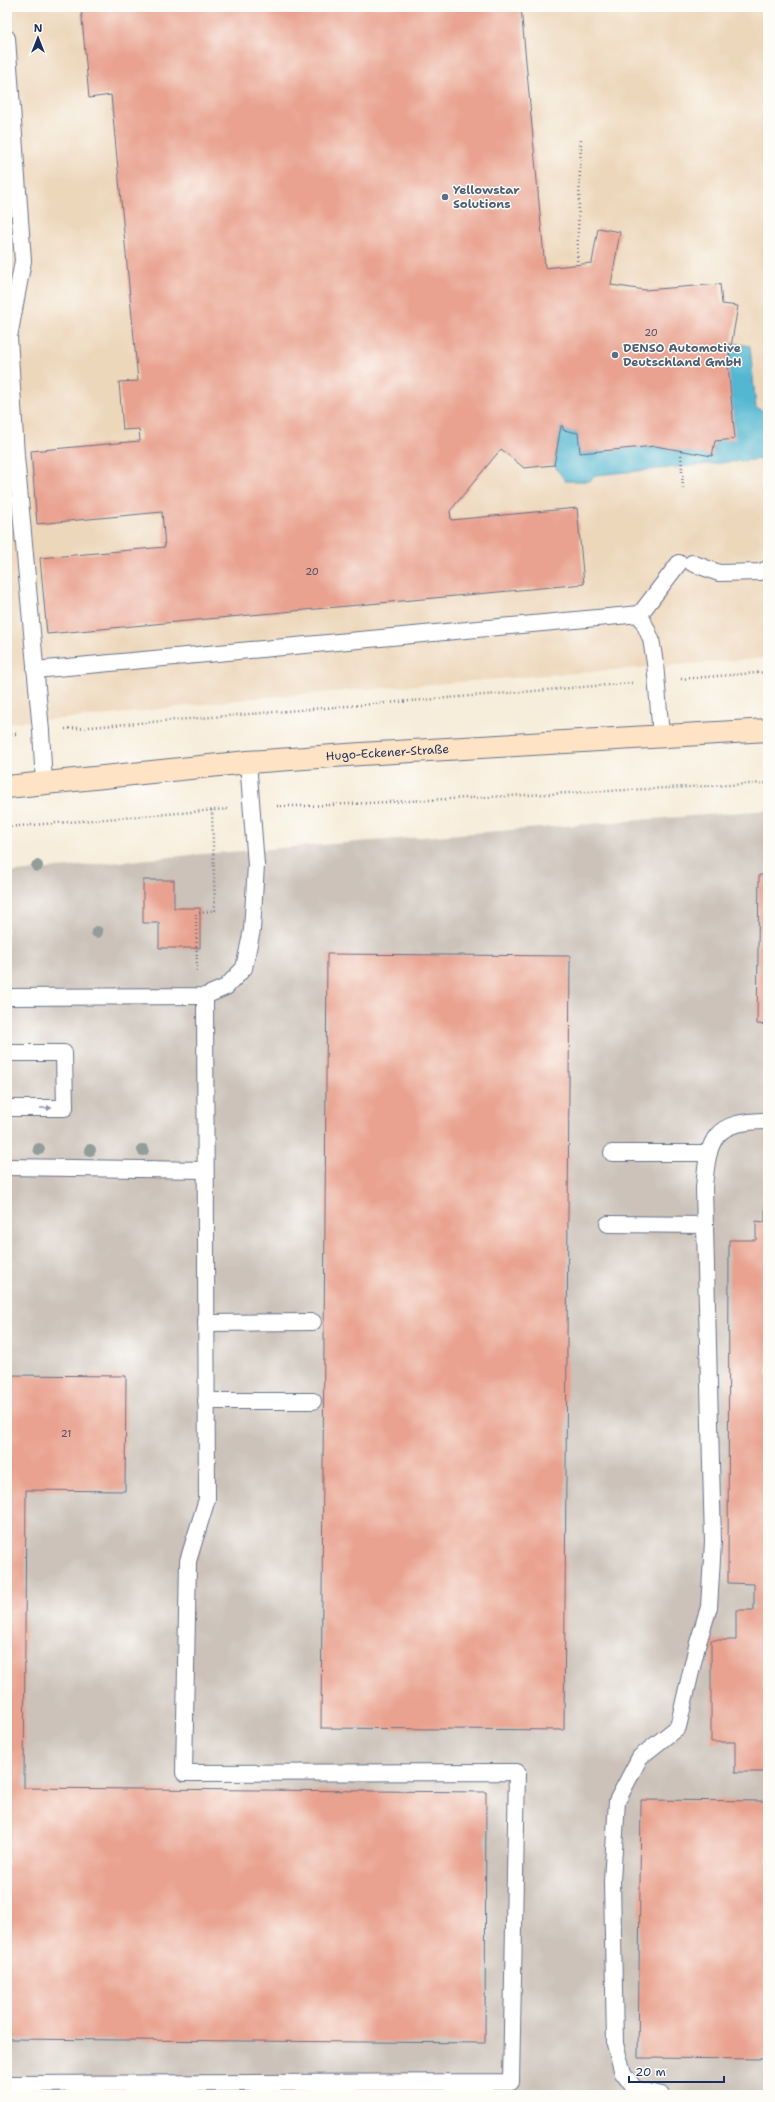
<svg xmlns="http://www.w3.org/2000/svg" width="775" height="2102" viewBox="0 0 775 2102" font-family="'Shantell Sans',sans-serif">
	<rect width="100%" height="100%" fill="#fdfcf7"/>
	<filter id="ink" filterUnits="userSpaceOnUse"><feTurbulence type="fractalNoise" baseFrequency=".025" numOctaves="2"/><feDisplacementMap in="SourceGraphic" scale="8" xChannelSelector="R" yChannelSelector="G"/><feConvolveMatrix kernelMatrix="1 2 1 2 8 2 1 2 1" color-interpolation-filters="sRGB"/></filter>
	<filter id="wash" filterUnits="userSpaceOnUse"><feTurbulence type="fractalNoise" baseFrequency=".012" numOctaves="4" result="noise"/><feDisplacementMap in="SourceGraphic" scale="16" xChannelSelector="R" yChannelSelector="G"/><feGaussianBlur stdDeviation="0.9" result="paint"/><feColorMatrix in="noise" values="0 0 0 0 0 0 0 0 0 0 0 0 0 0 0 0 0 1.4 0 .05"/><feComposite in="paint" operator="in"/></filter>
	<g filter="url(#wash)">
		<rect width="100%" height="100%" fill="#f7eddb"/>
		<!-- built -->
		<path fill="#edd7bb" d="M7,7H768V658L254,698L112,715L7,723Z"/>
		<!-- industrial -->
		<path fill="#ccc2b9" d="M768,810V2095H7V873L191,855Z"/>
		<!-- water -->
		<path fill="#52b7d1" stroke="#367398" d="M732,343L750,346L756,408L768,412V457L763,459L595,475L590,481H565L554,465L561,426H563V430L578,433L580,453L655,446L712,456Z"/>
		<g id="blocks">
			<!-- building -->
			<g fill="#e9a28f">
				<path d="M81,7H521L545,268L592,263L598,228L620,232L611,285L645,290L720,284L722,304L738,306L728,364L735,439L715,441L712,456L655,446L580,453L578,433L563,430V426H561L554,465L524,468L501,449L450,511L451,520L577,508L584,584L47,634L40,558L165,547L162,512L37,524L31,451L140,441L139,429L123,430L119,382L138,381L111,95L89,98Z"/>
				<path d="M759,875H768V1025L757,1024Z"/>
				<path d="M143,880H174V908H200V948H159V923H143Z"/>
				<path d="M327,954L570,956L564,1730L321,1728Z"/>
				<path d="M766,1136H768V1772H735V1742H711V1640H736V1610H754V1584L728,1583L729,1240H756V1221L765,1222Z"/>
				<path d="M7,1375L126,1376L125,1491L26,1490L24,1788L486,1792L485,2043L7,2039Z"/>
				<path d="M641,1800L768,1801V2059L638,2058Z"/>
			</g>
		</g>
	</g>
	<g filter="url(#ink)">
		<use href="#blocks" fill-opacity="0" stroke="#68728a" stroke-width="1"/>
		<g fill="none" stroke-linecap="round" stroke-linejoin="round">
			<defs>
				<g id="service">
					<path d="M7,38L23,261L9,337L16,456L41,731L44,783"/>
					<path d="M692,563L719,573L760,572L768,569"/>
					<path d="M35,670L640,614"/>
					<path d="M661,736L655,663L651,639L640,614L679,563"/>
					<path d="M7,997L205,996L226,987L244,968L252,930L256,865L248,762"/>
					<path d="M7,1053H64L65,1108H7"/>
					<path d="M612,1153H709"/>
					<path d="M7,1167L205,1170"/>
					<path d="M608,1224L705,1225"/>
					<path d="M206,1323L313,1322"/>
					<path d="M206,1401H313"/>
					<path d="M7,2084L511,2082L517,1772L184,1773L188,1561L207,1499L205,996"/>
					<path d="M662,2095L635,2089L623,2073L615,2044L612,1881L617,1801L640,1757L678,1727L697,1646L709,1607L713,1542L704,1188C708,1137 714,1121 768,1121"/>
				</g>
				<g id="secondary">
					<path id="s1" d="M7,787L248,762L361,754L768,730"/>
				</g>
			</defs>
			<!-- service casing -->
			<use href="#service" stroke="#68728a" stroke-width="18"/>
			<!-- secondary casing -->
			<use href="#secondary" stroke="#68728a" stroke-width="24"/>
			<!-- path -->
			<g stroke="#68728a" stroke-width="2.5" stroke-dasharray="1 3" stroke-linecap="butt">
				<path d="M577,265L581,139"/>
				<path d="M681,451L683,490"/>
				<path d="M681,679L768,672"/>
				<path d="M65,729L632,683"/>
				<path d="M7,734H16"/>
				<path d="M277,806H308L768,783"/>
				<path d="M7,827L228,809"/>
				<path d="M197,971L196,914L215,910L212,810"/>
			</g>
			<!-- service -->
			<use href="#service" stroke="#fff" stroke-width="16"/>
			<!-- secondary -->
			<use href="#secondary" stroke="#fee4c5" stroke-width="22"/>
		</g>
		<!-- trees -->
		<g fill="#939e9b">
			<circle cx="37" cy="866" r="6"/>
			<circle cx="97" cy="932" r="6"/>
			<circle cx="39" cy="1149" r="6"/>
			<circle cx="90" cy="1150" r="6"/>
			<circle cx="143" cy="1150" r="6"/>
		</g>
		<!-- one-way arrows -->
		<defs><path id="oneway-solid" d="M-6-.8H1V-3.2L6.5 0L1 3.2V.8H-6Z"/></defs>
		<use fill="#8d97ae" href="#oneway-solid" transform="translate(46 1108)"/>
	</g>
	<!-- markers -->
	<g fill="#5c6f8a" stroke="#fdfcf7" stroke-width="1.5">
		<circle cx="445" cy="197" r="4"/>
		<circle cx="615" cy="355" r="4"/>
	</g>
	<g text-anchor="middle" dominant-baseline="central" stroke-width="3" stroke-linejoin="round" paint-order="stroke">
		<!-- number labels -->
		<g font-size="10" fill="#4e4c6a">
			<text x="651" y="332">20</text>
			<text x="312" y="571">20</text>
			<text x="66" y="1433">21</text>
		</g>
		<!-- service labels -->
		<g font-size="12" font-weight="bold" fill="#4e5e75" stroke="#fdfcf7" text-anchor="start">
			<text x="453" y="190">Yellowstar<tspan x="453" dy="14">Solutions</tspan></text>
			<text x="623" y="348">DENSO Automotive<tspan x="623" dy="14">Deutschland GmbH</tspan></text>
		</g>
		<!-- street labels -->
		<g font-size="12" fill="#1b2f5e" stroke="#fdfcf7">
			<text stroke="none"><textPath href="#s1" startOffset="382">Hugo-Eckener-Straße</textPath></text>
		</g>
	</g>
	<!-- margin -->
	<rect width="775" height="2102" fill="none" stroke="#fdfcf7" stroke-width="24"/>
	<!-- north arrow -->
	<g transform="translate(38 38)" stroke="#fdfcf7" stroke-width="3" paint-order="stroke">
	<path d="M0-3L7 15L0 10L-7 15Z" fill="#1b2f5e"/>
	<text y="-6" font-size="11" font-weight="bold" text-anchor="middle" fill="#1b2f5e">N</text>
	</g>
	<!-- scale -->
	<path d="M629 2076v6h95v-6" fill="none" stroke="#1b2f5e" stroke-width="2"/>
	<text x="635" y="2076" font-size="12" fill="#1b2f5e" stroke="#fdfcf7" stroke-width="3" paint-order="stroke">20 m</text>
</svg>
